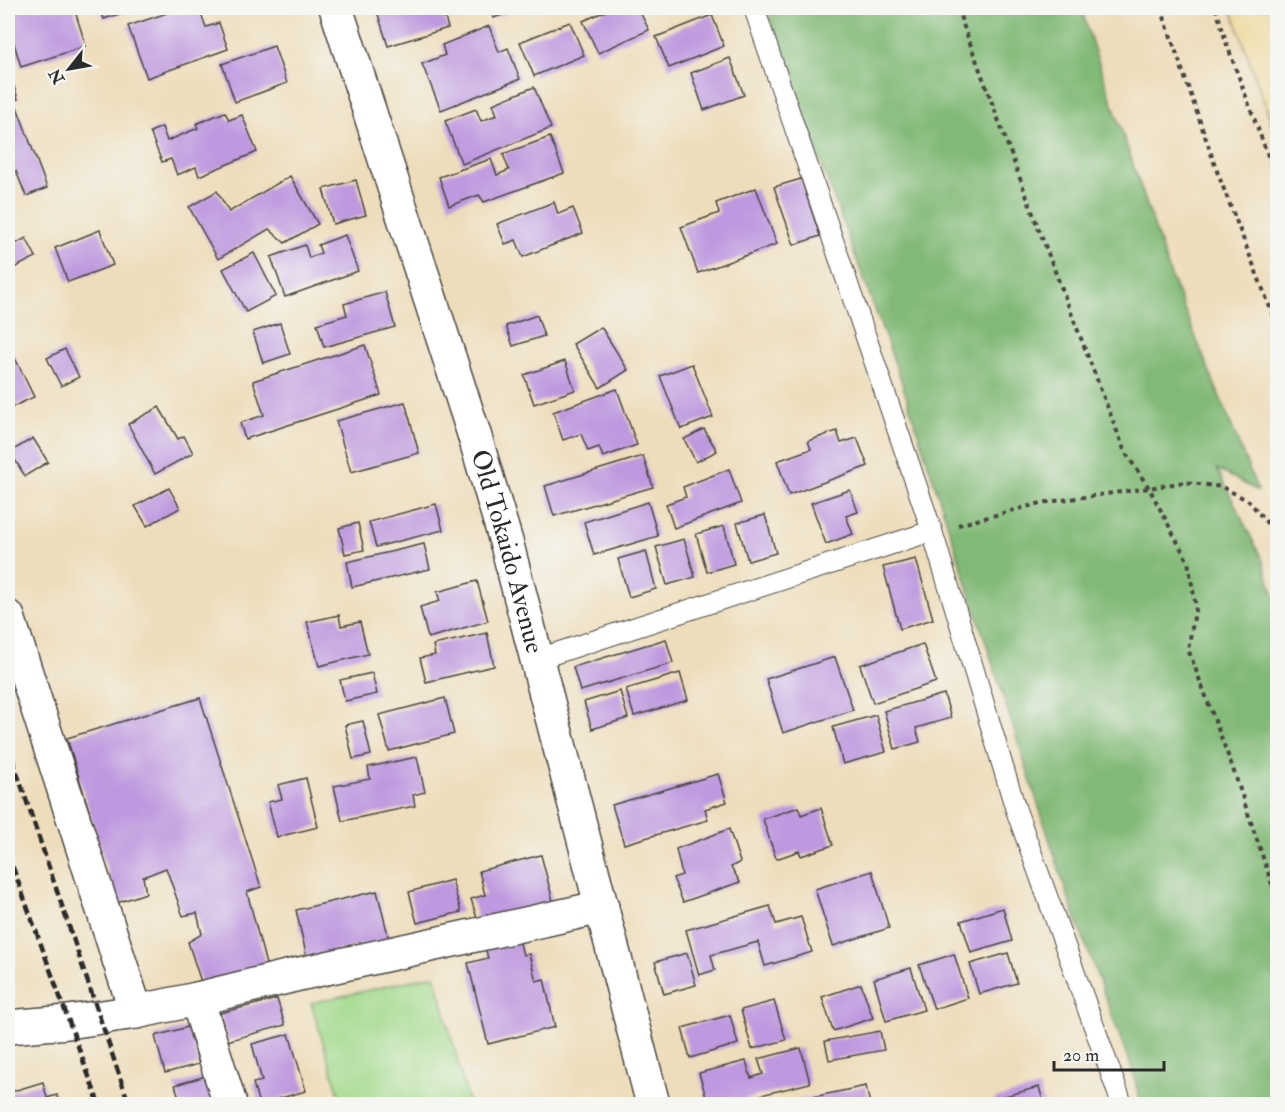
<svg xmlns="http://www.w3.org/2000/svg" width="1285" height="1112" viewBox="0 0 1285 1112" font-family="'IM FELL Double Pica',serif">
	<rect width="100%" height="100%" fill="#f6f6f2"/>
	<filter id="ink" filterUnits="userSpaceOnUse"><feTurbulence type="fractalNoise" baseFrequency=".0167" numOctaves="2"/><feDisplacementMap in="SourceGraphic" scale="12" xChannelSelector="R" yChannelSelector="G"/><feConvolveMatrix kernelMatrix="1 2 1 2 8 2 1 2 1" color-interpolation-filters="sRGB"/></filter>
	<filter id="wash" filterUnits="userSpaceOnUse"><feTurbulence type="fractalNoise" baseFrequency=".008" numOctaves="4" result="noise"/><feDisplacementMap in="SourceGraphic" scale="24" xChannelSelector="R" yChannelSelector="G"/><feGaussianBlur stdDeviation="1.35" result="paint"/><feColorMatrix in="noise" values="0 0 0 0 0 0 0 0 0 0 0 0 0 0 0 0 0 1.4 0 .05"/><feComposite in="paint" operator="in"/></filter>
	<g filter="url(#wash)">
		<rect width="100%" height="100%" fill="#edb"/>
		<!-- green -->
		<path fill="#a2d98a" stroke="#66825a" stroke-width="1.5" d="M435,975L469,1104H342L311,1003Z"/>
		<!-- forest -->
		<path fill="#81b976" stroke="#567250" stroke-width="1.5" d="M766,8H1081L1091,40L1172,279L1258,491L1217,469L1263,561L1277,605V1104H1141L1133,1072L1068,897L901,380L794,90Z"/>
		<!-- sand -->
		<path fill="#eeda9e" stroke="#8c8264" stroke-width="1.5" d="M1231,8H1277V139Z"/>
		<g id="blocks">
			<!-- building -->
			<g fill="#be99df">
				<path d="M8,8H74L86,46L21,67L8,23Z"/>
				<path d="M100,8H137L104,19Z"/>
				<path d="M182,8H199L206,27L219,23L228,49L147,78L128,26Z"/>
				<path d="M376,8H442L448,28L388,46Z"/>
				<path d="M489,8H519L494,18Z"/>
				<path d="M613,8H638L649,30L598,53L583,21Z"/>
				<path d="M712,15L724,46L669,68L656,37Z"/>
				<path d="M570,22L584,55L534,76L520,42Z"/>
				<path d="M489,26L499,52L508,48L520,79L441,110L422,64L445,55L442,45Z"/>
				<path d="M274,46L287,83L235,102L222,64Z"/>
				<path d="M730,58L744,95L704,110L691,73Z"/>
				<path d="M8,74H10L18,99L8,102Z"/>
				<path d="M534,87L551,128L462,164L445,121L476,109L481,121L497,115L493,104Z"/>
				<path d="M17,107L47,188L26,196L16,171L8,174V110Z"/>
				<path d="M225,112L229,120L242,115L257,152L199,176L196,167L177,175L171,159L162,162L150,132L162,127L167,141L198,128L196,124Z"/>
				<path d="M550,137L564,173L484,202L479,195L449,206L439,177L491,159L497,175L509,170L503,154Z"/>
				<path d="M290,176L318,224L285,243L269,229L218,259L189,207L217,191L229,212Z"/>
				<path d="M801,179L820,236L794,245L774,187Z"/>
				<path d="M356,180L366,215L333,224L323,189Z"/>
				<path d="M756,188L777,244L698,273L681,227L719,213L716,203Z"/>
				<path d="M554,202L558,214L573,208L583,233L523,257L516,240L505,244L497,224Z"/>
				<path d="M100,230L113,265L68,282L55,248Z"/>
				<path d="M345,235L358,271L285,297L271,257L305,245L309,258L321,253L318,245Z"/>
				<path d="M26,238L36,257L8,271V248Z"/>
				<path d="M254,253L276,296L246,312L223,269Z"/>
				<path d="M385,292L395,327L324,347L317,324L347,315L344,304Z"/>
				<path d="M537,315L544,336L513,346L506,326Z"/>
				<path d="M280,323L290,354L263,363L253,332Z"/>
				<path d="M601,327L628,370L600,388L573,344Z"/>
				<path d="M365,345L381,395L245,439L240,423L264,415L253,381Z"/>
				<path d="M65,349L79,377L61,386L47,358Z"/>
				<path d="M14,356L34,397L8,409V359Z"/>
				<path d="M565,361L575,390L534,404L524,375Z"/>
				<path d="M692,364L713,417L681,429L660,376Z"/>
				<path d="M617,389L637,445L603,457L599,447L588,451L581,434L563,440L553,412Z"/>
				<path d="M405,402L419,453L351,472L336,421Z"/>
				<path d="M159,407L178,439L184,436L193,453L155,474L128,424Z"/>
				<path d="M704,429L717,451L696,462L684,439Z"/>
				<path d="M837,431L841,443L857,438L868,466L789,495L777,461L811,449L808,441Z"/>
				<path d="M33,438L48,462L25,476L10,452Z"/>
				<path d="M643,456L653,487L554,516L545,486Z"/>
				<path d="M729,469L741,503L674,528L666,504L686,497L683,487Z"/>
				<path d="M169,488L180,508L147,526L135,506Z"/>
				<path d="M850,490L858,512L846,516L853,534L826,544L811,503Z"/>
				<path d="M648,502L658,536L594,555L584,522Z"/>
				<path d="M436,504L443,530L376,547L369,522Z"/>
				<path d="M765,515L776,553L748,561L737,523Z"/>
				<path d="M358,523L364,550L345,554L339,528Z"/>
				<path d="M724,526L734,564L707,572L696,534Z"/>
				<path d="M684,539L695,577L667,585L656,547Z"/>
				<path d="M424,544L430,569L352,587L347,562Z"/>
				<path d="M646,551L656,589L629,597L618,559Z"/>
				<path d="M916,559L933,619L900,629L883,567Z"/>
				<path d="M477,581L488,621L428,638L420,607L440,601L437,592Z"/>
				<path d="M339,615L341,626L360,622L368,654L319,666L307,622Z"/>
				<path d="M487,633L494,666L426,682L420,658L435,655L433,645Z"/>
				<path d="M666,639L673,663L580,691L573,667Z"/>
				<path d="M923,644L936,682L873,703L860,665Z"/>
				<path d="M835,657L853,710L783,733L766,679Z"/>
				<path d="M372,673L377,694L345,701L340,680Z"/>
				<path d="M680,673L688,700L634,716L626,689Z"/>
				<path d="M620,691L628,718L592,729L584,702Z"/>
				<path d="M944,694L951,718L916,728L920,742L895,749L884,711Z"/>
				<path d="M200,698L261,887L247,892L267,968L202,985L188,942L202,934L197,913L183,916L166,868L143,877L146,893L117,903L67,738Z"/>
				<path d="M445,698L454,734L389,751L379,715Z"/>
				<path d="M876,715L886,752L843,764L833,727Z"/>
				<path d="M363,721L371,755L353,759L345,725Z"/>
				<path d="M417,757L425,792L413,795L415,806L342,821L334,786L370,779L368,767Z"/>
				<path d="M718,774L727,802L705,809L708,820L624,844L612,805Z"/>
				<path d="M306,778L318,827L277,837L268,802L282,799L278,785Z"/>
				<path d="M799,807L801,815L821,808L833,845L801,856L799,851L776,859L763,819Z"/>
				<path d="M729,829L740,862L731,867L740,882L683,902L673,878L682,875L676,849Z"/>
				<path d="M541,855L553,901L478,921L471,899L485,895L479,871Z"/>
				<path d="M872,871L889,928L833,946L815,889Z"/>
				<path d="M452,880L461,912L417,923L409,892Z"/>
				<path d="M377,891L389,939L307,958L296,910Z"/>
				<path d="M770,906L776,924L801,917L812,952L765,966L758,942L711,955L715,970L699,975L686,930Z"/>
				<path d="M1003,908L1012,941L971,953L961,921Z"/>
				<path d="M519,939L523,955L529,954L536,981L544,979L555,1027L488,1044L468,963L488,958L485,947Z"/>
				<path d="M687,953L696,985L664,994L655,962Z"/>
				<path d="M1008,953L1017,983L979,994L970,964Z"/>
				<path d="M954,954L968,998L934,1009L919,965Z"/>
				<path d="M911,968L924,1010L886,1021L874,979Z"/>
				<path d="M861,984L873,1018L833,1031L822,997Z"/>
				<path d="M277,999L285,1025L227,1041L220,1013Z"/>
				<path d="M774,1001L786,1040L752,1049L741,1010Z"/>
				<path d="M730,1015L738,1044L690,1058L682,1028Z"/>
				<path d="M188,1027L199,1064L165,1073L155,1036Z"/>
				<path d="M880,1031L884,1050L829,1060L825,1041Z"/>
				<path d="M289,1034L306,1091L259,1104L253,1083L262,1081L252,1044Z"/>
				<path d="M801,1048L810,1083L725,1104H708L699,1073L746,1061L751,1078L763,1074L758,1059Z"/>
				<path d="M206,1076L214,1103L209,1104H181L175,1085Z"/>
				<path d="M43,1082L47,1098L57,1095L59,1104H13L10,1092Z"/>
				<path d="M866,1086L870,1104H784V1103Z"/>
				<path d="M1039,1087L1044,1104H996L994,1099Z"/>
			</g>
		</g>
	</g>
	<g filter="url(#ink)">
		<use href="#blocks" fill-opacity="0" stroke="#484641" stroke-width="1.5"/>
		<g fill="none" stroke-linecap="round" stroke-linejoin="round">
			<defs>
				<g id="lane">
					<path d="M754,8L932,531L1016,810L1122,1104"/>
					<path d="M538,659L932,531"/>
				</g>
				<g id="street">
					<path d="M8,617L136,1012L197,999L230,1104"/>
					<path d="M197,999L295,975L602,907"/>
					<path d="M8,1027L68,1022L136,1012"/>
				</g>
				<g id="secondary">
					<path id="s1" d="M336,8L474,434L507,545L653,1104"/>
				</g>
			</defs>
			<!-- lane casing -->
			<use href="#lane" stroke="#484641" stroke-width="22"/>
			<!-- street casing -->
			<use href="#street" stroke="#484641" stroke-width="36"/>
			<!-- secondary casing -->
			<use href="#secondary" stroke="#484641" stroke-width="36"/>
			<!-- path -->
			<g stroke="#484641" stroke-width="4" stroke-dasharray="4.5 4.5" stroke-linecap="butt">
				<path d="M957,8L1039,230L1125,452L1149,488L1188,562L1196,607L1188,649L1232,766L1278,902"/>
				<path d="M1161,8L1218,174L1278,328"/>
				<path d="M1216,8L1227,45L1278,183"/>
				<path d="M958,525L1041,503L1149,488L1184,482L1222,487L1249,501L1271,528L1278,539"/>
			</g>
			<!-- lane -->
			<use href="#lane" stroke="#fff" stroke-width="20"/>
			<!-- street -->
			<use href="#street" stroke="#fff" stroke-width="33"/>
			<!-- secondary -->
			<use href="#secondary" stroke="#fff" stroke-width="33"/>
			<!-- rail -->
			<g stroke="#2b2b2b" stroke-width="4.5" stroke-dasharray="9 4.5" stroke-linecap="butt">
				<path d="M8,746L129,1104"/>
				<path d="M8,854L99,1104"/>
			</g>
		</g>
	</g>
	<g text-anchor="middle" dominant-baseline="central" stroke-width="4.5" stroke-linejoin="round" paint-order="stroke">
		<!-- street labels -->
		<g font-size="26" fill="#2b2b2b" stroke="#f6f6f2">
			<text stroke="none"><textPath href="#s1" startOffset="570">Old Tokaido Avenue</textPath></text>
		</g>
	</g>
	<!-- margin -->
	<rect width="1285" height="1112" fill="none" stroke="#f6f6f2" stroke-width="30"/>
	<!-- north arrow -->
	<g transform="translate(69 69) rotate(239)" stroke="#f6f6f2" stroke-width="4.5" paint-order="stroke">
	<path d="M0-4.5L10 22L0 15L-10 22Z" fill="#2b2b2b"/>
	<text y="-9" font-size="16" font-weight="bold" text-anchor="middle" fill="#2b2b2b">N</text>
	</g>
	<!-- scale -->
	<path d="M1054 1061v9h110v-9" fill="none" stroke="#2b2b2b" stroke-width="3"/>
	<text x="1063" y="1061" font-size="18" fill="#2b2b2b" stroke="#f6f6f2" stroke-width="4.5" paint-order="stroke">20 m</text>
</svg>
